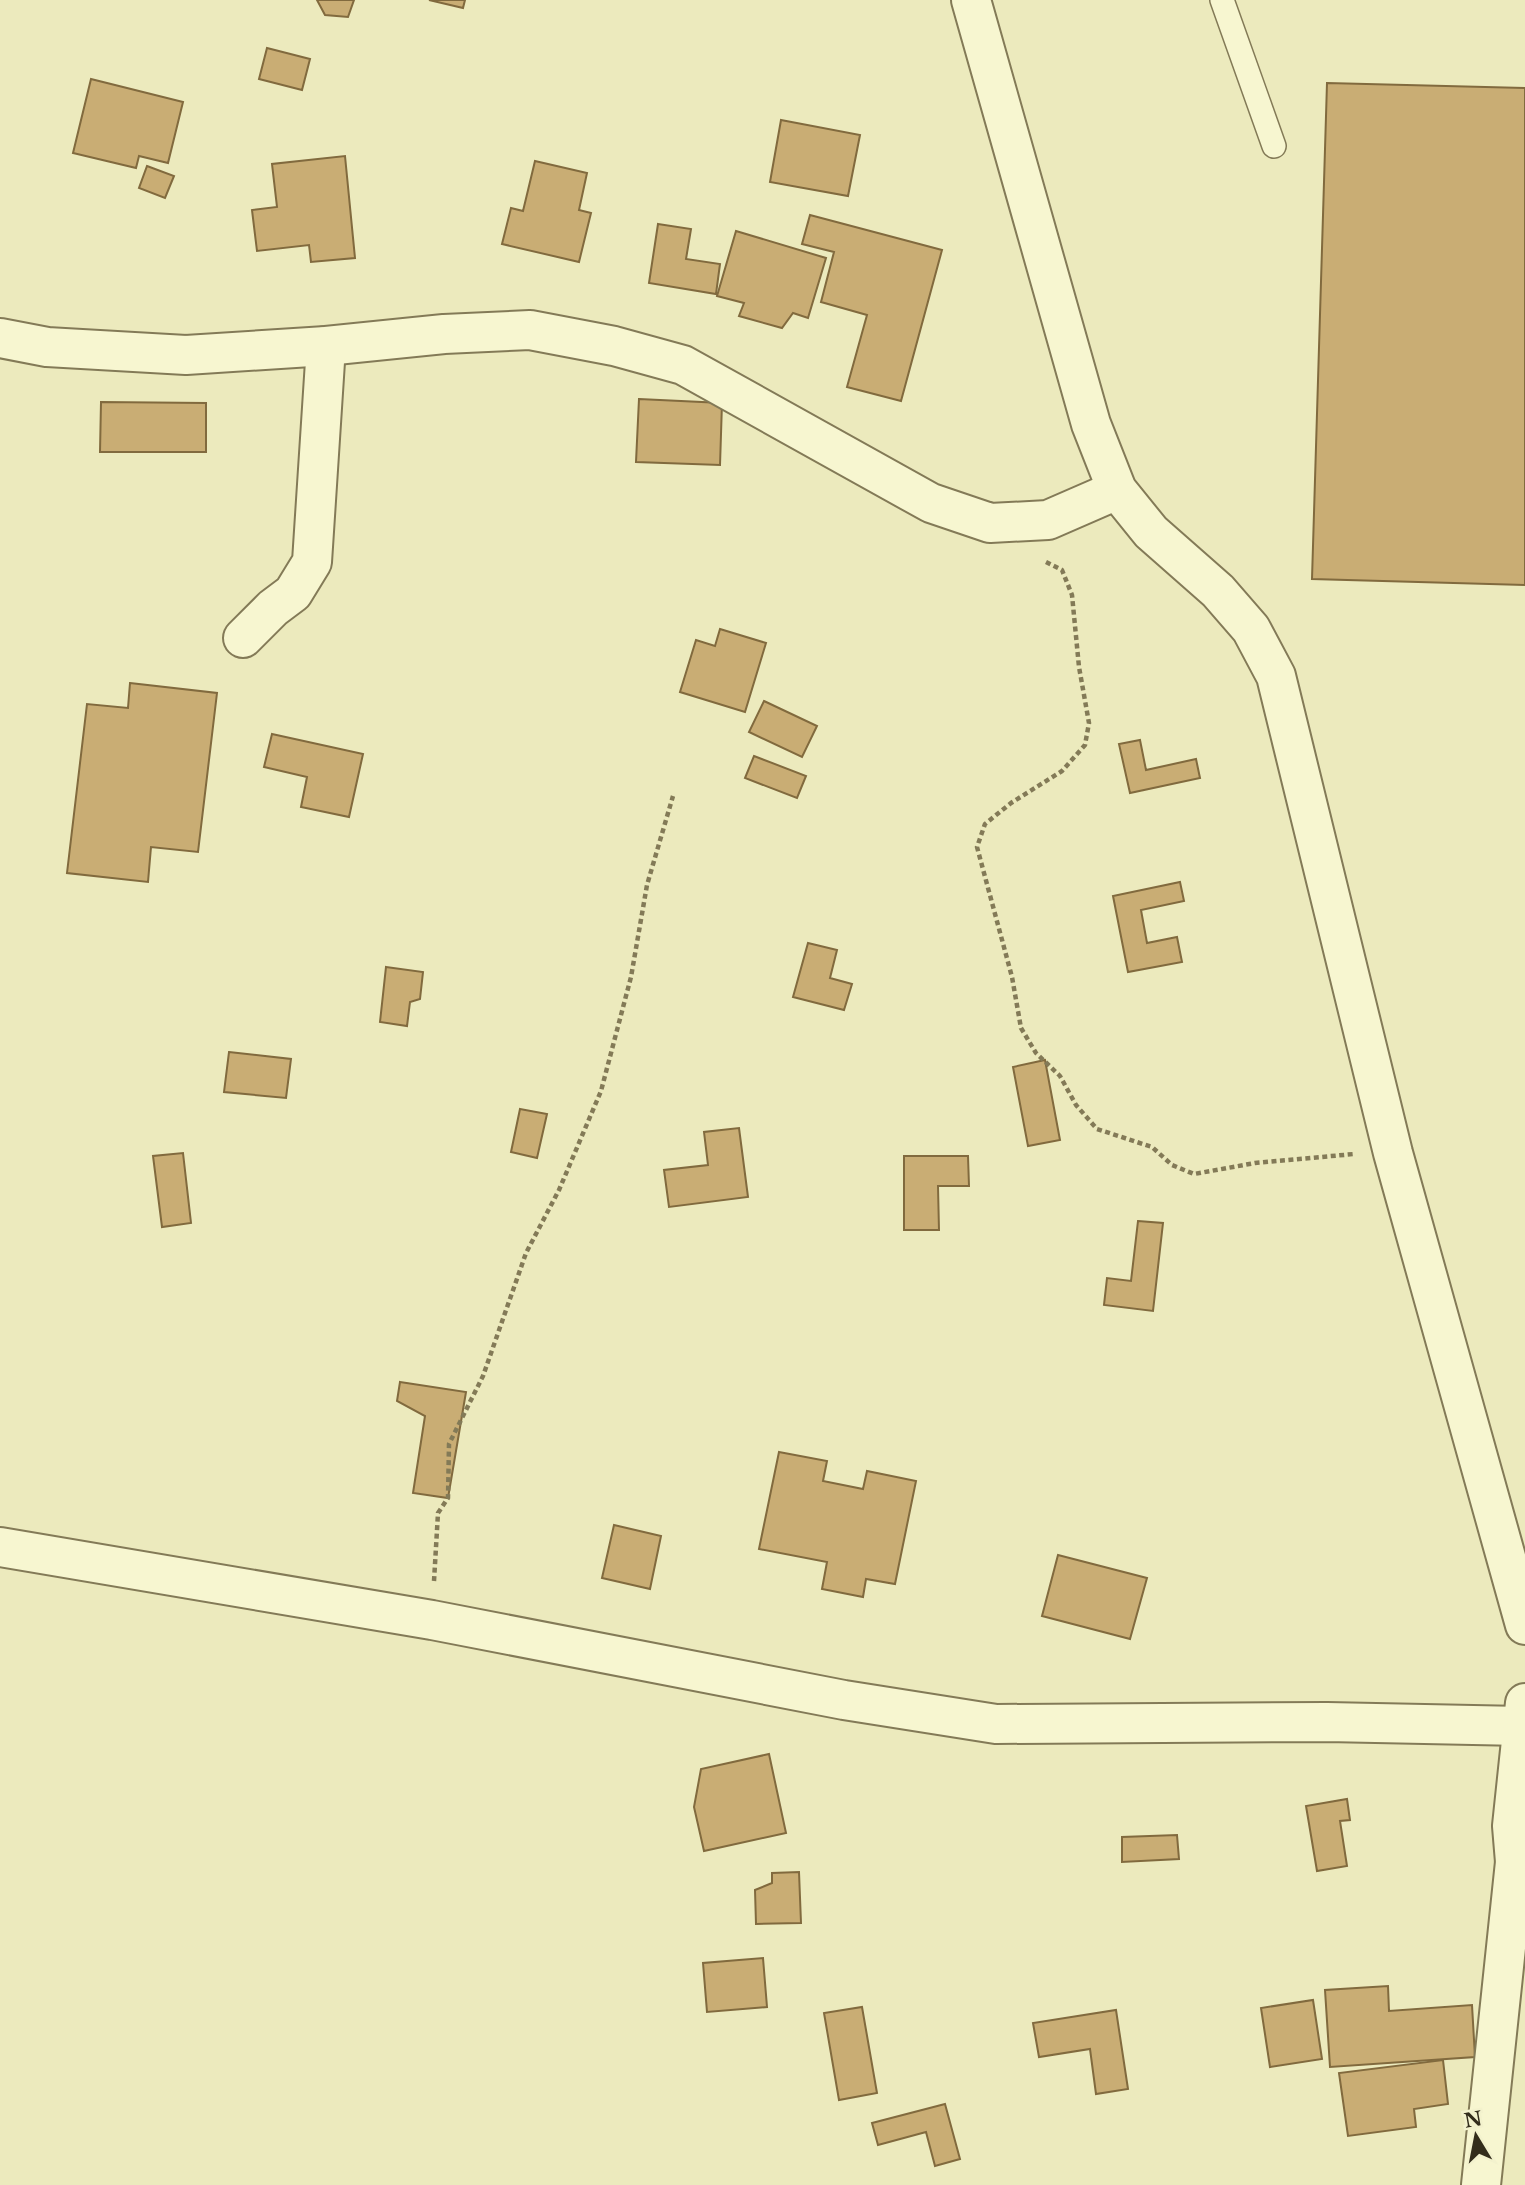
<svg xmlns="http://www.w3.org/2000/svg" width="1525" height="2185" viewBox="0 0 1525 2185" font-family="'Libre Baskerville',serif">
	<rect width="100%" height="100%" fill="#eceabd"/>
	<!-- building -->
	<g fill="#c9ad74" stroke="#816a3e" stroke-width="2">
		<path d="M317,0H354L348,17L325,15Z"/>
		<path d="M429,0H465L463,8Z"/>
		<path d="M267,48L310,59L302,90L259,79Z"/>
		<path d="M91,79L183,102L168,163L139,156L136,168L73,153Z"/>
		<path d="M1327,83L1525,88V585L1312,579Z"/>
		<path d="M781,120L860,135L848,196L770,182Z"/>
		<path d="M345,156L355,258L311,262L309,245L257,251L252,210L277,207L272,164Z"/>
		<path d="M535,161L587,173L579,210L591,213L579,262L502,244L511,208L523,211Z"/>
		<path d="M147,166L174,176L165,198L139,188Z"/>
		<path d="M810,215L942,250L901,401L847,387L867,315L821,302L834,252L802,244Z"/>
		<path d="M658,224L691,229L686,259L720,264L716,294L649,283Z"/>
		<path d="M736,231L826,258L808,318L793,313L782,328L739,316L744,303L717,296Z"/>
		<path d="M639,399L722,403L720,465L636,462Z"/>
		<path d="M101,402L206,403V452H100Z"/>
		<path d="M720,629L766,643L745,712L680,692L696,640L715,646Z"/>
		<path d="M130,683L217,693L198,852L151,847L148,882L67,873L87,704L128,708Z"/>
		<path d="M764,701L817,726L802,757L749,732Z"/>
		<path d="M272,734L363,754L349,817L301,807L307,777L264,767Z"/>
		<path d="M1140,740L1146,770L1196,759L1200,778L1130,793L1119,744Z"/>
		<path d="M754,756L806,776L797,798L745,778Z"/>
		<path d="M1180,882L1184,901L1141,910L1147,943L1177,937L1182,962L1128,972L1113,896Z"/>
		<path d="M808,943L837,950L830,978L852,984L844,1010L793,997Z"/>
		<path d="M386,967L423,972L420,999L410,1002L407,1026L380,1022Z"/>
		<path d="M229,1052L291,1059L286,1098L224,1092Z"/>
		<path d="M1045,1060L1060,1140L1028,1146L1013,1067Z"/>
		<path d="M520,1109L547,1114L537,1158L511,1152Z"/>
		<path d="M739,1128L748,1197L669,1207L664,1170L708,1165L704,1132Z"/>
		<path d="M183,1153L191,1223L162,1227L153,1156Z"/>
		<path d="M904,1156H968L969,1186H938L939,1230H904Z"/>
		<path d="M1138,1221L1163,1223L1153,1311L1104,1305L1107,1278L1131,1281Z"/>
		<path d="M400,1382L466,1392L448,1498L413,1493L425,1416L397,1401Z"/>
		<path d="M779,1452L827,1461L823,1481L863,1489L867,1471L916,1481L895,1584L866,1579L863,1597L822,1589L827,1562L759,1549Z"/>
		<path d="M614,1525L661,1536L650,1589L602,1578Z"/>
		<path d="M1058,1555L1147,1578L1130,1639L1042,1616Z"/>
		<path d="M769,1754L786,1833L704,1851L694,1807L701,1769Z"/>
		<path d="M1347,1799L1350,1820L1340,1821L1347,1866L1317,1871L1306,1806Z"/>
		<path d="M1177,1835L1179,1859L1122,1862V1837Z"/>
		<path d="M799,1872L801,1923L756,1924L755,1890L772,1883V1873Z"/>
		<path d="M763,1958L767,2007L707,2012L703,1963Z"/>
		<path d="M1388,1986L1389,2011L1472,2005L1475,2057L1330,2067L1325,1990Z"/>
		<path d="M1313,2000L1322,2059L1270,2067L1261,2008Z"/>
		<path d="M862,2007L877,2093L839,2100L824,2013Z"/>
		<path d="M1116,2010L1128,2089L1096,2094L1090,2049L1039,2057L1033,2023Z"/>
		<path d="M1443,2060L1448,2104L1414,2109L1416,2127L1348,2136L1339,2073Z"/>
		<path d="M945,2104L960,2159L935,2166L926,2132L878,2145L872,2123Z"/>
	</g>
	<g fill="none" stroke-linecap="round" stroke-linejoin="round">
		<defs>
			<path id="service" d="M1222,0L1274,146"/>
			<g id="minor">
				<path d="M971,0L1091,424L1117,490L1151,532L1218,591L1251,629L1276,676L1393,1153L1525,1625"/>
				<path d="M0,338L47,347L186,355L326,346L444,334L530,330L614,346L683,365L931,503L990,523L1048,520L1117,490"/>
				<path d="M243,638L273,608L293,593L312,562L326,346"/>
				<path d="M0,1547L432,1620L844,1700L996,1724L1327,1722L1522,1726"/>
				<path d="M1525,1703L1512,1826L1515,1862L1525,1881"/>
				<path d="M1481,2185L1515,1862"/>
			</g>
		</defs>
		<!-- service casing -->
		<use href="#service" stroke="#837a57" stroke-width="26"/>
		<!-- minor casing -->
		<use href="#minor" stroke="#837a57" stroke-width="42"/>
		<!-- path -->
		<g stroke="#837a57" stroke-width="4.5" stroke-dasharray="5 3.5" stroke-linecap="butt">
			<path d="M1046,562L1062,570L1072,595L1079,667L1089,723L1085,745L1062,771L1011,803L985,824L977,847L1012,977L1021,1028L1036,1053L1060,1076L1076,1105L1097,1129L1152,1147L1172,1165L1194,1174L1255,1163L1354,1154"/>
			<path d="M434,1581L438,1513L448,1498L449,1444L483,1376L526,1253L559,1190L601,1091L631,977L647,885L673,796"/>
		</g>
		<!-- service -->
		<use href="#service" stroke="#f7f6d0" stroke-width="23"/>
		<!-- minor -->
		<use href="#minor" stroke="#f7f6d0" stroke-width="38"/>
	</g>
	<!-- north arrow -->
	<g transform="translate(1476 2136) rotate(350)" stroke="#f3f2cd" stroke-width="5" paint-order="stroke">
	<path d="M0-5L12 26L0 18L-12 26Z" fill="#332d1b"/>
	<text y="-10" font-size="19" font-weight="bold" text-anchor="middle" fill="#332d1b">N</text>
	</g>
</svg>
